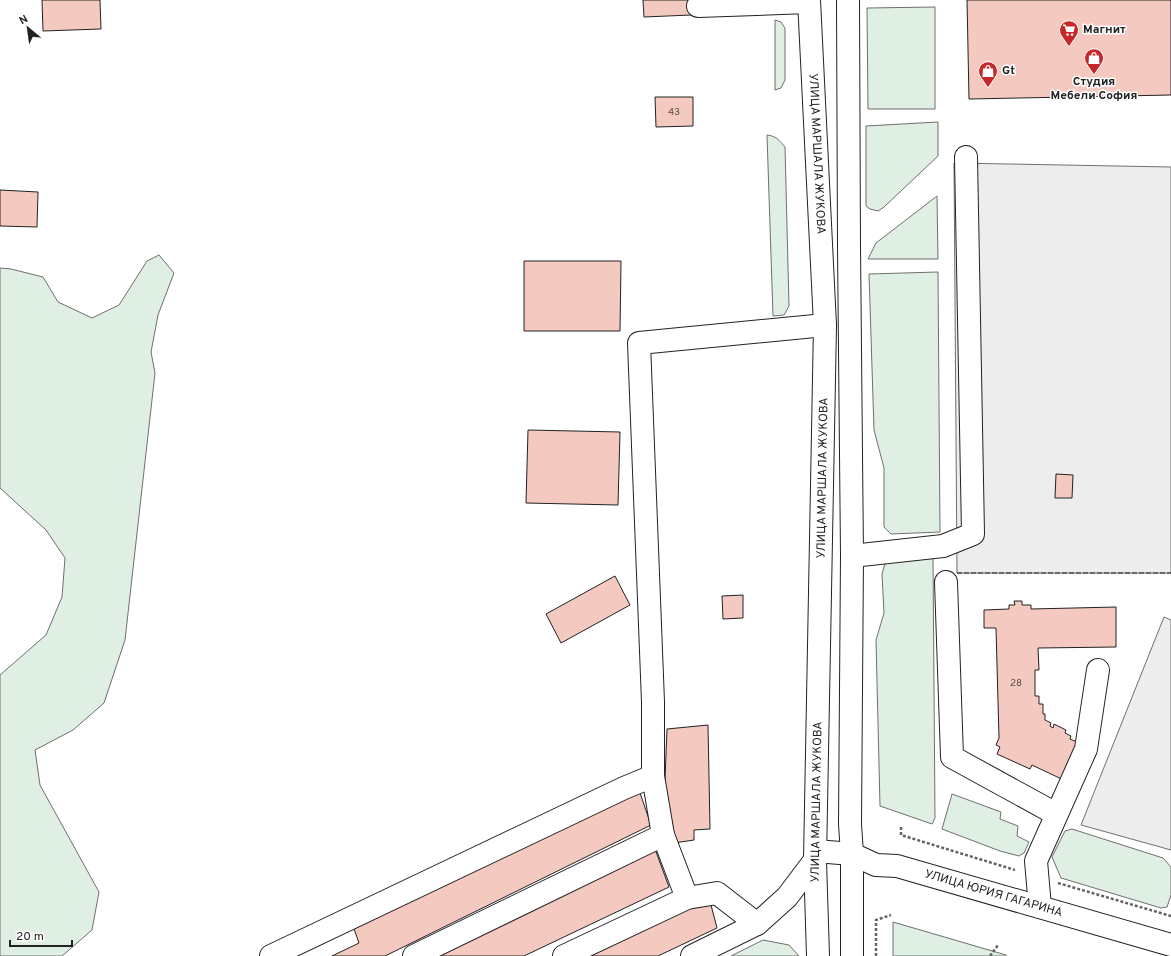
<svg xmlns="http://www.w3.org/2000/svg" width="1171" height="956" viewBox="0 0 1171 956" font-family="Overpass,sans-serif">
	<rect width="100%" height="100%" fill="#fff"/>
	<!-- green -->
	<g fill="#e0efe3" stroke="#6f6f6f">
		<path d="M935,7V109H868L867,8Z"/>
		<path d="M775,20L781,22L785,28V80L781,88L775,90Z"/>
		<path d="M938,122V156L884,207L878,211L870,209L866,206V126Z"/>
		<path d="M767,135C776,136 779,140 785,147L789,306L784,315L773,316Z"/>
		<path d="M937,196L938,259H868L876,243Z"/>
		<path d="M159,255L174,273L158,315L151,352L155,373L125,640L104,703L73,730L35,750L40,785L99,892L92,930L62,956H0V675L46,635L62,597L65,558L46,530L0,488V268L11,269L43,277L58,302L92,318L119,305L147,261Z"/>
		<path d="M938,272L940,532L891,534L884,527V468L874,430L869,274Z"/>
		<path d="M933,557L935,818L932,824L880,806L876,640L884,613L882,574L886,560Z"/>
		<path d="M952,794L1001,812L1000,819L1018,826L1017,836L1029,842L1024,853L1019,856L1000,851L942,829Z"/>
		<path d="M1072,829L1163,858L1171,867V895L1167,907L1161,908L1061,878L1052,857L1065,831Z"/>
		<path d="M893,922L1006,955V956H893Z"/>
		<path d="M763,940L789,945L799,956H731Z"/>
	</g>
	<!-- parking -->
	<g fill="#ededed" stroke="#6f6f6f">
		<path d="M954,163L1171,167V573H957Z"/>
		<path d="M1164,617L1171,620V850L1081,825Z"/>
	</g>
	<!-- building -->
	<g fill="#f3c9c0" stroke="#222">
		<path d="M42,0H100L101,29L43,31Z"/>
		<path d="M643,0H690L691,15L644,17Z"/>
		<path d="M967,0H1171V95L969,99Z"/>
		<path d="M655,97H693V126L656,127Z"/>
		<path d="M0,190L38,192L37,227L0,226Z"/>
		<path d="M524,261H621L620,331H524Z"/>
		<path d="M528,430L620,432L618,505L526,503Z"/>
		<path d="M1056,474L1073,475L1072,498H1055Z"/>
		<path d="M615,576L630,605L561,643L546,614Z"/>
		<path d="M743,595V618L723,619L722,596Z"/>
		<path d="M1014,601H1022V605H1031V609L1116,607V647L1038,648L1039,670H1035V696H1039V704H1043V714H1045V720L1051,723L1050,726L1053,728L1054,724L1066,730L1065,733L1071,736L1070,739L1082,744L1072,784L1032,765L1030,769L997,754L1000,747L996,745L999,738L996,628H984V610L1009,609V605H1015Z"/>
		<path d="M708,725L710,829L694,830V840L674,843L668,823L665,780L667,729Z"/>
		<path d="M639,790L651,825L385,956H332L359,943L353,926Z"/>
		<path d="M655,849L669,887L524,956H435Z"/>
		<path d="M711,905L717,928L658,956H582L687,909Z"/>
	</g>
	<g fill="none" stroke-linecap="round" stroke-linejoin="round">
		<defs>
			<g id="minor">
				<path d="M698,6L809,2"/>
				<path d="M852,556L943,546L973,534L966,157"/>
				<path d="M946,582L952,757L1056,814"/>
				<path d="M687,898L717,893L757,924"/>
				<path d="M1040,907L1036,861L1086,749L1098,670"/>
				<path d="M271,956L624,788L653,776"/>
				<path d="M414,956L663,835L653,776V702L639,343L825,325"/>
				<path d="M564,956L687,898L663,835"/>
				<path d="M692,956L757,924L787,897L815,860"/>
			</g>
			<g id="major">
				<path id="s1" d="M809,0L825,325L815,860L818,956"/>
				<path d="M848,0L849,246L852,556L850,824L852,854V956"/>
				<path id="s2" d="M816,851L852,854L876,865L897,866L1171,945"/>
			</g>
		</defs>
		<!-- minor casing -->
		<use href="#minor" stroke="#222" stroke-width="24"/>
		<!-- major casing -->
		<use href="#major" stroke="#222" stroke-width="24"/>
		<!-- path -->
		<g stroke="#646464" stroke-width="2.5" stroke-dasharray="3 2" stroke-linecap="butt">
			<path d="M901,827V835L1015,870"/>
			<path d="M1058,883L1171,916"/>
			<path d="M876,956V920L891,915"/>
			<path d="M990,956L998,945"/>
		</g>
		<!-- minor -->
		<use href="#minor" stroke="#fff" stroke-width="22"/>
		<!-- major -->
		<use href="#major" stroke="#fff" stroke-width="22"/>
		<!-- fence -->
		<path stroke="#222" stroke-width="1" stroke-dasharray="5 2" stroke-linecap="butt" d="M957,573H1171"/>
	</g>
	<!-- icons -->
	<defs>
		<symbol id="supermarket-pin" viewBox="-11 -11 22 30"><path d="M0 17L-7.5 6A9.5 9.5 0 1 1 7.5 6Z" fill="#c62828" stroke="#fff"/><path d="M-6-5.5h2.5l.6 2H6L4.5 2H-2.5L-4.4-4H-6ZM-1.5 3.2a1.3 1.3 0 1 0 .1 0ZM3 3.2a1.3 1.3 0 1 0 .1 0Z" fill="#fff"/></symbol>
		<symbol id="shop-pin" viewBox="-11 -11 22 30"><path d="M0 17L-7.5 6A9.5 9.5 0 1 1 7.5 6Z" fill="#c62828" stroke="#fff"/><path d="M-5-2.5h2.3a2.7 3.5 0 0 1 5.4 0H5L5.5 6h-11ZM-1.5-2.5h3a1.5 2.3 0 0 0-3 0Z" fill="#fff"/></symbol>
	</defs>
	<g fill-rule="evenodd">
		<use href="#supermarket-pin" x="1058" y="19" width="22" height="30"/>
		<use href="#shop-pin" x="1083" y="47" width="22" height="30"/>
		<use href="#shop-pin" x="977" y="60" width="22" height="30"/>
	</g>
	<g text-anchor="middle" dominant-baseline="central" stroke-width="3" stroke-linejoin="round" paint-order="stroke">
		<!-- number labels -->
		<g font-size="10" fill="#564c4a">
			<text x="674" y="112">43</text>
			<text x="1016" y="683">28</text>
		</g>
		<!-- poi labels -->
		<g font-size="12" font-weight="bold" fill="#222" stroke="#fff" text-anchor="start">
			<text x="1083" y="30">Магнит</text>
			<text x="1002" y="71">Gt</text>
			<text x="1094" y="82" text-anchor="middle">Студия<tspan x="1094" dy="14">Мебели София</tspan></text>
		</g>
		<!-- street labels -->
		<g font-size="12" fill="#222" stroke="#fff">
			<text stroke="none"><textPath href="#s1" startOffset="154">УЛИЦА МАРШАЛА ЖУКОВА</textPath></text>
			<text transform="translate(823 478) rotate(-89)">УЛИЦА МАРШАЛА ЖУКОВА</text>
			<text transform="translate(817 802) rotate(-89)">УЛИЦА МАРШАЛА ЖУКОВА</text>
			<text stroke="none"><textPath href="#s2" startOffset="184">УЛИЦА ЮРИЯ ГАГАРИНА</textPath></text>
		</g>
	</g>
	<!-- north arrow -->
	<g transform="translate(28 28) rotate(331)" stroke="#ffffff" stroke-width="3" paint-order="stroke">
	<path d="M0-3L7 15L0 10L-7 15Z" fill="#222222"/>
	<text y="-6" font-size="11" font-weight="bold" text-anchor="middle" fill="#222222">N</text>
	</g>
	<!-- scale -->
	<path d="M10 940v6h62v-6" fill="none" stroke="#222222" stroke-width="2"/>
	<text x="16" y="940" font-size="12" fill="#222222" stroke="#ffffff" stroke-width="3" paint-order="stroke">20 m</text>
</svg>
